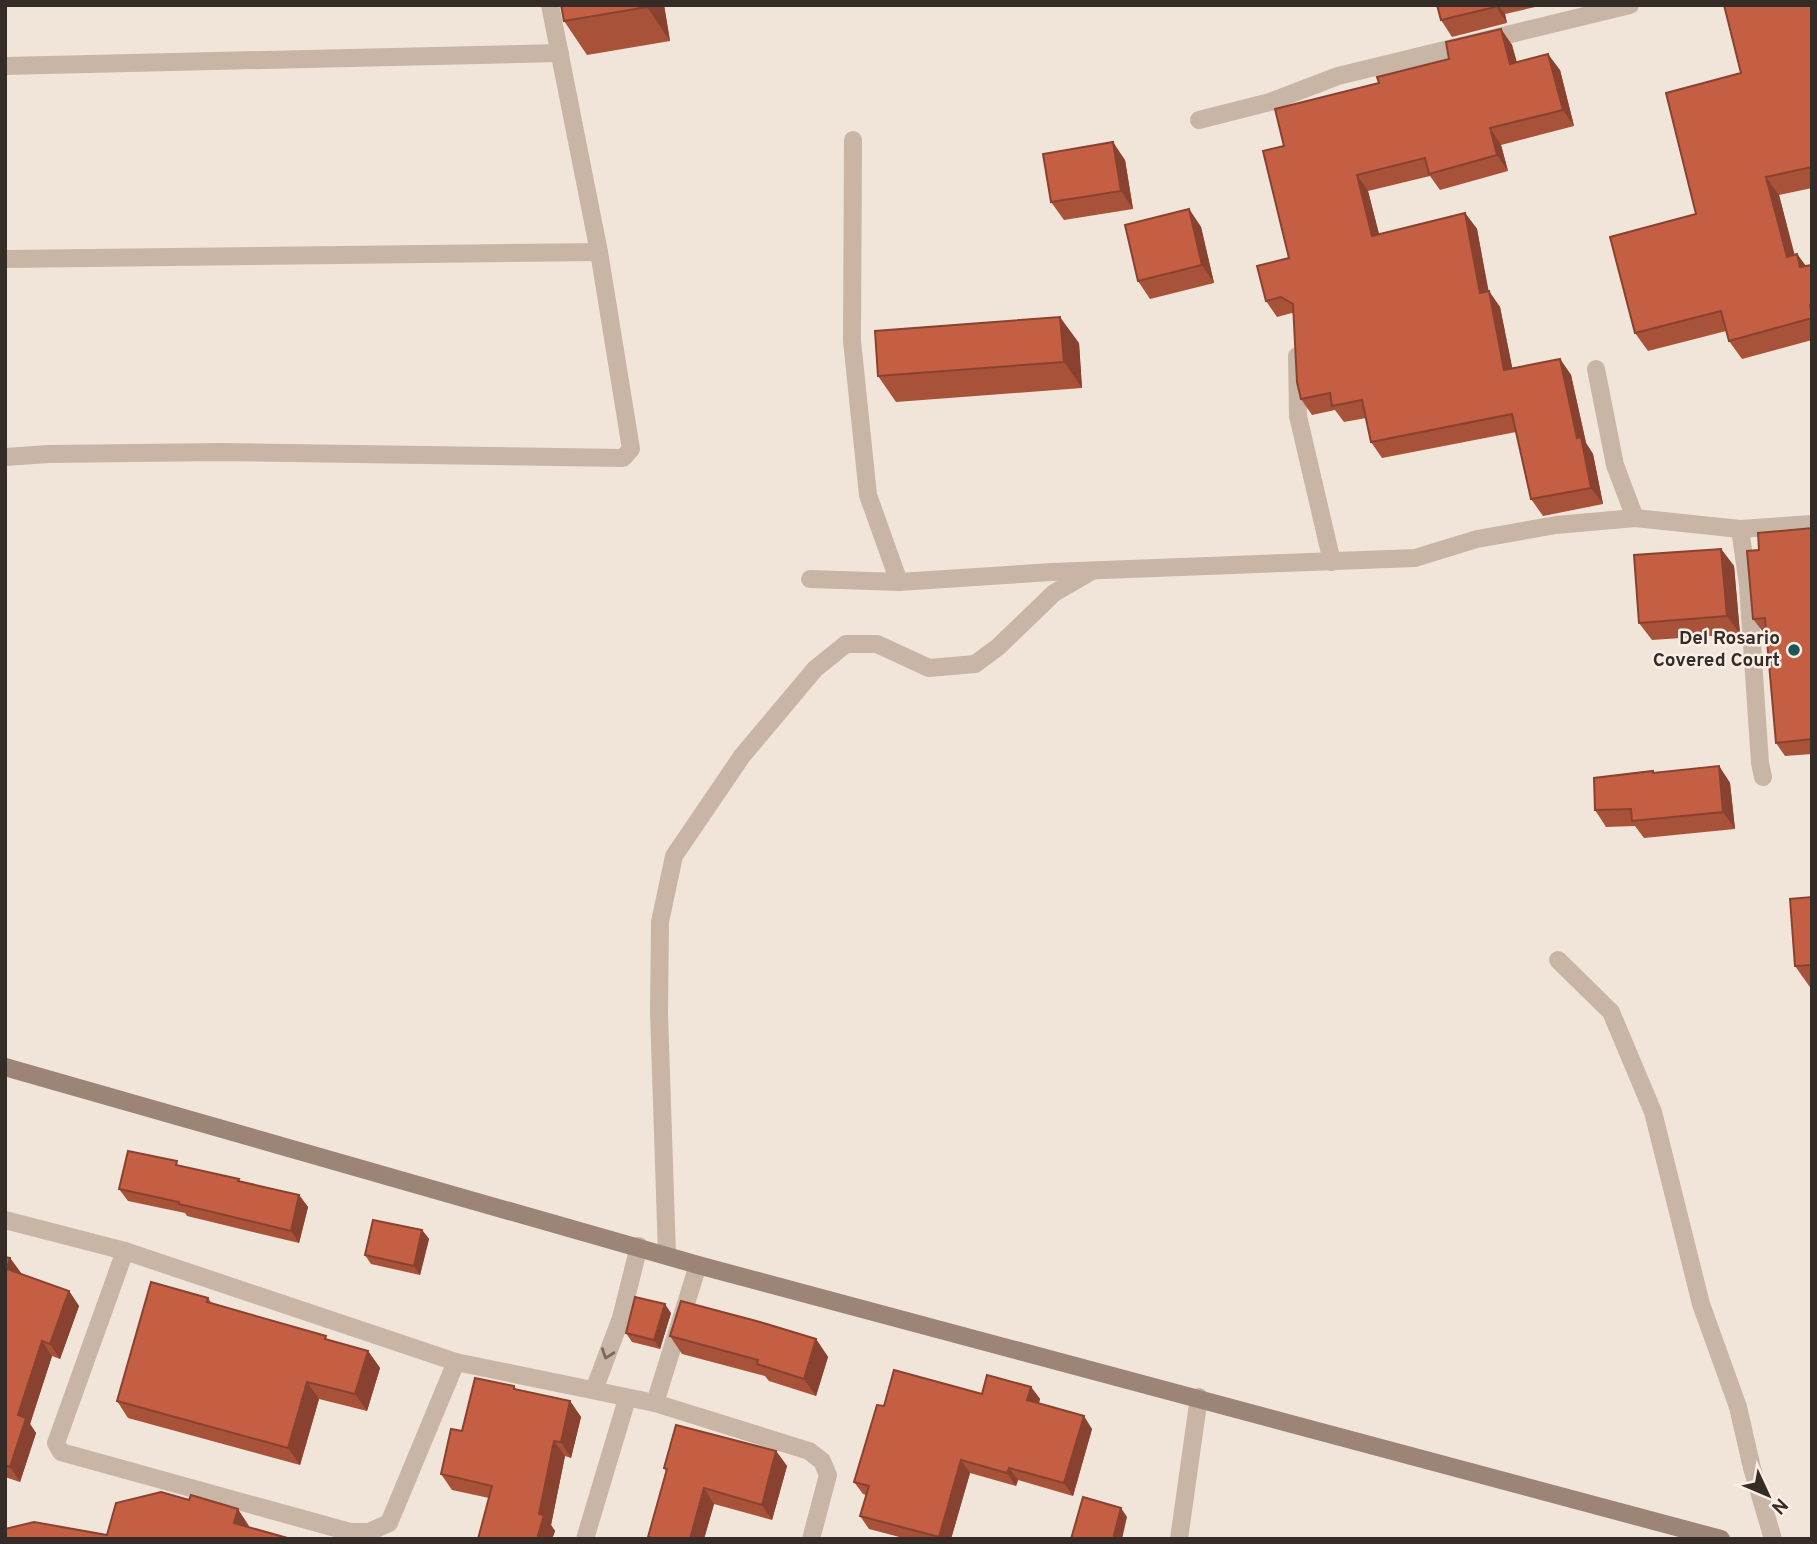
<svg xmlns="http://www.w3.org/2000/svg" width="1817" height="1544" viewBox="0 0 1817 1544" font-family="Overpass,sans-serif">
	<rect width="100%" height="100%" fill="#f1e5da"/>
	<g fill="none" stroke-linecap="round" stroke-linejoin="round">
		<!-- lane -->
		<g stroke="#c9b5a6" stroke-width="18">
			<path d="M1297,356L1298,416L1332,562"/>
			<path d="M1596,369L1615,465L1635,518"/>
			<path d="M1740,529L1748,585L1760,763L1763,777"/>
			<path d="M810,579L899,582L868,495L852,341L853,140"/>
			<path d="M1179,1539L1199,1397"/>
		</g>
		<!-- street -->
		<g stroke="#c9b5a6" stroke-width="18">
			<path d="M5,66L560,53"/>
			<path d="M1199,120L1270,102L1338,76L1630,5"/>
			<path d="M5,259L599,252"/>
			<path d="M5,457L49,454L222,452L623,458L631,449L599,252L550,5"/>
			<path d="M899,582L1052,572L1415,558L1477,539L1556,525L1635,518L1740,529L1812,524"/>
			<path d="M1558,960L1611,1012L1653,1112L1701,1304L1738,1407L1752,1468L1773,1539"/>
			<path d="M5,1220L125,1251L456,1362L655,1403L809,1451L822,1461L828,1475L811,1539"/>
			<path d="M125,1251L56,1443L61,1452L350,1532H369L389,1523L456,1362"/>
			<path d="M667,1255L659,1013L660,922L674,856L742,756L815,669L846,644H877L929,668L975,664L998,647L1054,593L1092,571"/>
			<path d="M594,1390L621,1318L639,1246"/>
			<path d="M655,1403L698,1265"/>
			<path d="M585,1539L627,1399"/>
		</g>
		<!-- secondary -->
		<path stroke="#9c8477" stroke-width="18" d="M5,1067L698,1265L1721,1539"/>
	</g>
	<!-- wall -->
	<g fill="#a9523a">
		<path d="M561,5H664L670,41L587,55L564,21Z"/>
		<path d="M1437,5H1544L1505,14L1507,23L1452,37L1441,20Z"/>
		<path d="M1812,5V188L1779,195L1794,255L1797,254L1806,266L1812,265V340L1742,359L1729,341L1726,331L1648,351L1635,333L1696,214L1741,73Z"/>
		<path d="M1501,29L1512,45L1517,62L1560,70L1574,126L1501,145L1508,171L1440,190L1430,176L1368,191L1379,235L1465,213L1477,229L1488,291L1500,307L1512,368L1560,359L1571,375L1586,443L1593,454L1603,504L1543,516L1531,499L1516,432L1382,458L1371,442L1366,418L1344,422L1335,410L1312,415L1301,399L1294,314L1292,313L1277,317L1266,301L1289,258L1284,146L1379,83L1449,59Z"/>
		<path d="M1125,160L1133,209L1064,220L1051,202Z"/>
		<path d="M1189,209L1201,227L1214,283L1150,299L1138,281Z"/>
		<path d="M1079,343L1082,388L896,402L878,376Z"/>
		<path d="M1812,528V754L1785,756L1776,743L1766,632H1763L1753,619L1759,550Z"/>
		<path d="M1721,549L1734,566L1740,634L1652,640L1639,623Z"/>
		<path d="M1719,766L1730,783L1735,829L1644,838L1635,826L1606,827L1595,810L1653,771L1654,773Z"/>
		<path d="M1812,897V990L1795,966Z"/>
		<path d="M180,1166L239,1179L240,1181L299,1195L308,1207L299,1243L187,1216L185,1213L128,1201L119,1189Z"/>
		<path d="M422,1230L429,1239L420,1275L371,1264L365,1255Z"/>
		<path d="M5,1257L10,1258L21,1273L20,1274L69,1291L79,1306L60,1359L52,1356L30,1424L36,1433L20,1482L5,1477Z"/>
		<path d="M208,1298L212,1304L328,1340L368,1351L380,1368L367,1411L319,1399L300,1465L128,1418L117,1401Z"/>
		<path d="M671,1313L660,1349L632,1342L626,1333Z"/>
		<path d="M670,1336L816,1339L828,1357L816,1396L769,1381L765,1376L682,1354Z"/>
		<path d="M514,1386L517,1390L570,1401L581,1417L571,1458L565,1456L551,1525L555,1531L552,1539H478L489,1498L452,1490L441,1474L462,1431Z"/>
		<path d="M1031,1387L1040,1399L1039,1403L1092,1429L1073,1496L1018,1480L1016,1486L970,1473L951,1539H907L869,1529L860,1516L866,1495L863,1494L854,1482L884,1406Z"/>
		<path d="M776,1451L787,1466L772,1520L714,1504L704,1539H649L648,1537L666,1471L664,1468Z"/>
	</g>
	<!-- shaded-wall -->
	<g fill="#894230">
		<path d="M646,5H664L670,41L647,7Z"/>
		<path d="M1495,5H1498L1505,14L1507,23Z"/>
		<path d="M1501,29L1512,45L1521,80L1510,64Z"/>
		<path d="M1548,54L1560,70L1574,126L1563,110Z"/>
		<path d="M1490,128L1501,145L1508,171L1497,155Z"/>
		<path d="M1113,142L1125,160L1133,209L1121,191Z"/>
		<path d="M1357,175L1368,191L1384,253L1372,236Z"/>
		<path d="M1766,177L1779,195L1800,275L1787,257Z"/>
		<path d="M1189,209L1201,227L1214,283L1202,265Z"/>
		<path d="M1465,213L1477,229L1492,309L1480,293Z"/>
		<path d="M1797,254L1810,272L1800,267Z"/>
		<path d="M1489,291L1500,307L1516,386L1504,370Z"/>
		<path d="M1060,317L1079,343L1082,388L1064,362Z"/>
		<path d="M1560,359L1571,375L1586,443L1593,454L1603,504L1591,488L1577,438Z"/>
		<path d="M1721,549L1734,566L1740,634L1727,616Z"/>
		<path d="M1719,766L1730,783L1735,829L1723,812Z"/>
		<path d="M299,1195L308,1207L299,1243L291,1231Z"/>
		<path d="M422,1230L429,1239L420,1275L414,1266Z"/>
		<path d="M10,1258L21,1273L17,1284L7,1269Z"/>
		<path d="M69,1291L79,1306L60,1359L50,1344Z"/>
		<path d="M665,1304L671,1313L660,1349L654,1340Z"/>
		<path d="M816,1339L828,1357L816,1396L804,1379Z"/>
		<path d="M42,1341L52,1356L30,1424L36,1433L20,1482L10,1467L18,1415Z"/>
		<path d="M368,1351L380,1368L367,1411L355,1394Z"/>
		<path d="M307,1382L319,1399L300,1465L288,1448Z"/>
		<path d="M1031,1387L1040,1399L1036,1413L1027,1400Z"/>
		<path d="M570,1401L581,1417L571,1458L561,1442Z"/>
		<path d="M1084,1416L1092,1429L1073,1496L1064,1483Z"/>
		<path d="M554,1441L565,1456L551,1525L555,1531L552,1539H537L539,1514Z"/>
		<path d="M776,1451L787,1466L772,1520L762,1505Z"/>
		<path d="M961,1460L970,1473L951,1539H940L939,1537Z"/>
		<path d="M1009,1468L1018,1480L1016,1486L1007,1473Z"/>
		<path d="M704,1488L714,1504L704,1539H690Z"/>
		<path d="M1121,1508L1127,1517L1122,1539H1113Z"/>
		<path d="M238,1509L249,1526L245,1539L234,1523Z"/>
	</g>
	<!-- building -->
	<g fill="#c45f44" stroke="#894230" stroke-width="2">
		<path d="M561,5H646L647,7L564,21Z"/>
		<path d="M1437,5H1495V7L1441,20Z"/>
		<path d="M1724,5H1812V167L1766,177L1787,257L1797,254L1800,267L1812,265V304L1810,305L1812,318L1729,341L1721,311L1635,333L1610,237L1696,214L1666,93L1741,73Z"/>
		<path d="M1501,29L1510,64L1548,54L1563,110L1490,128L1497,155L1429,174L1425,158L1357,175L1372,236L1465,213L1480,293L1489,291L1504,370L1560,359L1577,438L1581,437L1591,488L1531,499L1512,414L1371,442L1362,400L1332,406L1330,393L1301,399L1297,382L1293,304L1281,297L1266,301L1257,266L1289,258L1263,151L1284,146L1275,109L1379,83L1377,77L1449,59L1446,42Z"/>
		<path d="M1113,142L1121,191L1051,202L1043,154Z"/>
		<path d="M1189,209L1202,265L1138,281L1125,225Z"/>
		<path d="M1060,317L1064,362L878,376L875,331Z"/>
		<path d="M1812,528V739L1776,743L1765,618L1753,619L1747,551L1759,550L1758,533Z"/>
		<path d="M1721,549L1727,616L1639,623L1634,555Z"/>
		<path d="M1719,766L1723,812L1632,821L1631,809L1595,810L1594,778L1653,771V773Z"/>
		<path d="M1812,897V965L1795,966L1790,899Z"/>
		<path d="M128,1151L177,1161L176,1165L239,1179L238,1181L299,1195L291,1231L179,1204V1202L119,1189Z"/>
		<path d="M373,1220L422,1230L414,1266L365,1255Z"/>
		<path d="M5,1257L10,1258L7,1269L69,1291L50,1344L42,1341L18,1415L26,1418L10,1467L5,1465Z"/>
		<path d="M151,1282L208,1298L207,1302L326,1336L325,1339L368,1351L355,1394L307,1382L288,1448L117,1401Z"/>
		<path d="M635,1297L665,1304L654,1340L626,1333Z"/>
		<path d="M681,1301L760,1322L816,1339L804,1379L757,1364L758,1360L670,1336Z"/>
		<path d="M894,1370L982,1394L987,1375L1031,1387L1027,1400L1084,1416L1064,1483L1009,1468L1007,1473L961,1460L939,1537L860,1516L869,1486L854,1482L877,1405L884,1406Z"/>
		<path d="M475,1378L514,1386V1389L570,1401L561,1442L554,1441L539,1514L544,1515L537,1539H478L492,1486L441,1474L451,1429L462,1431Z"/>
		<path d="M676,1425L776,1451L762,1505L704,1488L690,1539H656L648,1537L667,1469L664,1468Z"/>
		<path d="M161,1492L189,1500L191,1495L238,1509L234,1523L291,1539H5V1529L34,1522L107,1535L116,1503Z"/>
		<path d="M1083,1497L1121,1508L1113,1539H1071Z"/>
	</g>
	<!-- one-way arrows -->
	<defs><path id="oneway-chevron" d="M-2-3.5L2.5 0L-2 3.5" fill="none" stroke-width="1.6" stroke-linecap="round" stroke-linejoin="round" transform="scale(1.75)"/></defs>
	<use stroke="#786960" href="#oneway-chevron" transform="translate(607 1354) rotate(110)"/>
	<!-- markers -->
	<circle fill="#1d5456" stroke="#f9efe6" stroke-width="2.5" cx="1794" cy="650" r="7"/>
	<g text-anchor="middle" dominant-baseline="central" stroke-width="5" stroke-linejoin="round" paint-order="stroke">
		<!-- poi labels -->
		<g font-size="19" font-weight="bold" fill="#352b27" stroke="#f9efe6" text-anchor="end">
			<text x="1780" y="639">Del Rosario<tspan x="1780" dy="22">Covered Court</tspan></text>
		</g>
	</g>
	<!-- border -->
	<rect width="1817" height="1544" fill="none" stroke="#352b27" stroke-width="14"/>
	<!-- north arrow -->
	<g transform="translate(1768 1495) rotate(134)" stroke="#f9efe6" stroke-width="5" paint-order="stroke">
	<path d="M0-5L12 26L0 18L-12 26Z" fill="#352b27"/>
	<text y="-10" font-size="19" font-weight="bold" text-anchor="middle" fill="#352b27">N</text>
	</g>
</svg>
